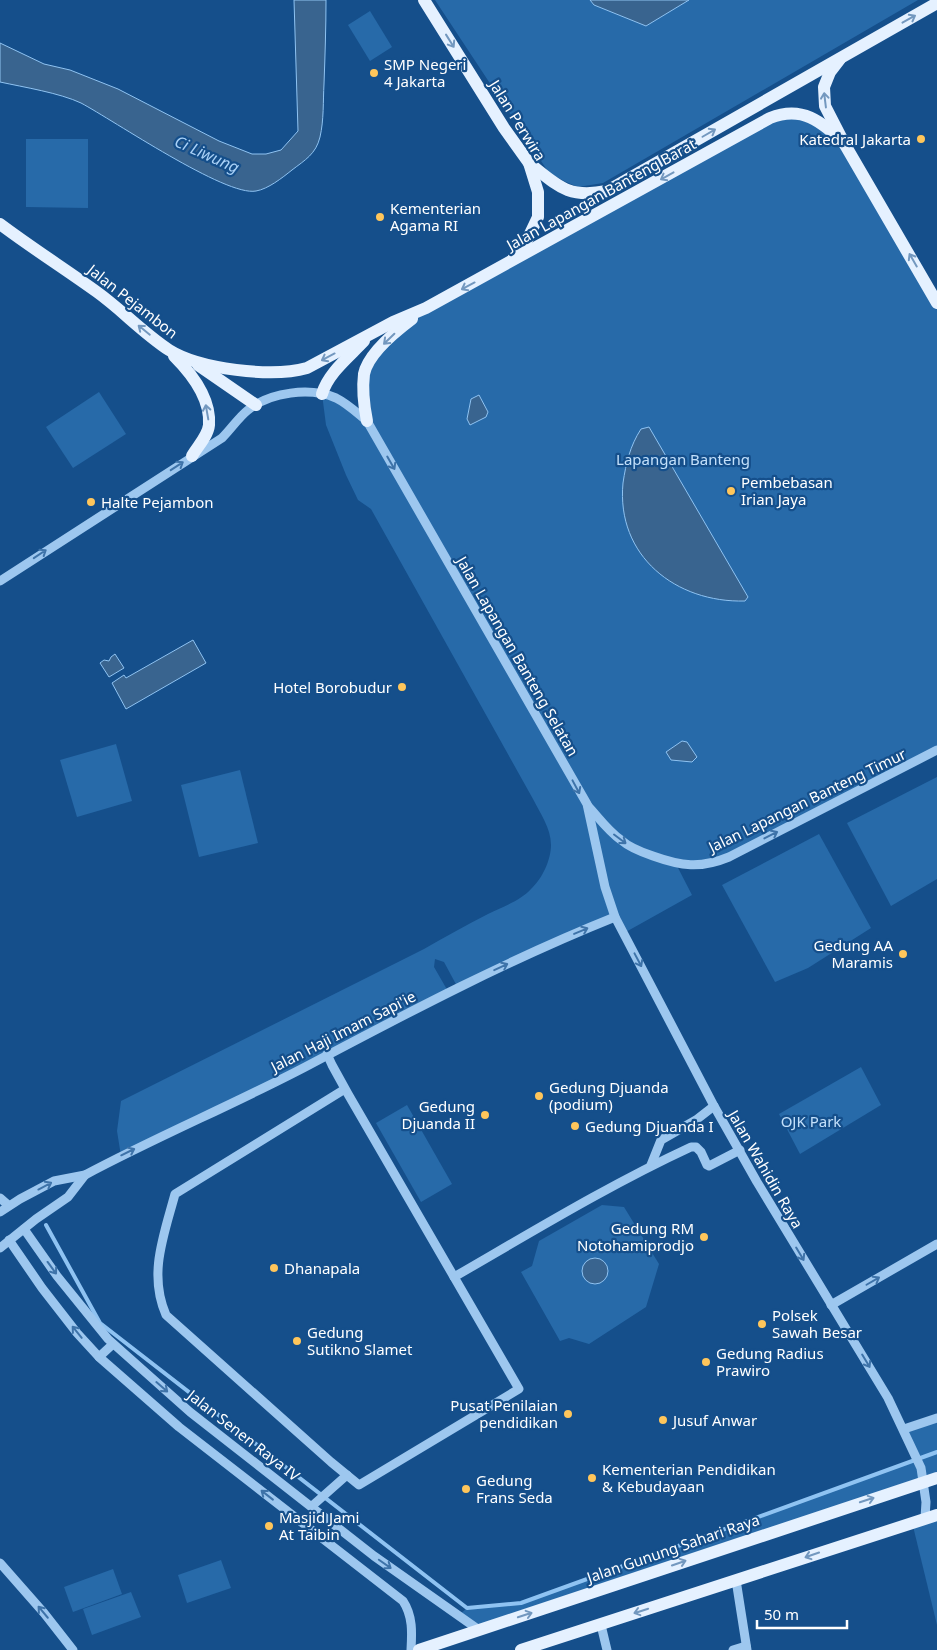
<svg xmlns="http://www.w3.org/2000/svg" width="937" height="1650" viewBox="0 0 937 1650" font-family="'Noto Sans',sans-serif">
	<rect width="100%" height="100%" fill="#154f8b"/>
	<!-- green -->
	<g fill="#276aa9" fill-rule="evenodd">
		<path d="M435,0H590L594,5L646,26L689,0H918L603,183L578,187L566,182L549,173Z"/>
		<path d="M370,11L392,47L370,61L348,25Z"/>
		<path d="M787,113L831,131L937,300V750L717,862L676,864L692,895L624,933L615,917L458,988L444,962L435,959L434,967L449,993L121,1156L117,1131L121,1101L424,949C445,937 466,925 488,914C502,907 520,901 531,889C542,879 551,860 551,845C551,828 540,813 533,799L371,509L358,500L346,475L326,425L322,394L366,421L365,373L404,325Z"/>
		<path d="M26,139H88V208L26,207Z"/>
		<path d="M99,392L126,434L73,468L46,427Z"/>
		<path d="M116,744L132,801L77,817L60,760Z"/>
		<path d="M240,770L258,843L199,857L181,785Z"/>
		<path d="M937,777V879L891,906L847,823Z"/>
		<path d="M819,834L871,928L808,968L775,982L722,885Z"/>
		<path d="M861,1067L881,1105L800,1154L779,1114Z"/>
		<path d="M407,1105L452,1184L421,1202L376,1123Z"/>
		<path d="M602,1205L624,1207L659,1264L646,1307L589,1344L569,1338L560,1341L521,1272L532,1266L539,1241ZM592,1258L604,1261L608,1269L585,1263Z"/>
		<path d="M937,1418V1478L479,1630L458,1616L467,1608L521,1603L917,1459L904,1429Z"/>
		<path d="M937,1514V1625L912,1522Z"/>
		<path d="M221,1560L231,1588L187,1603L178,1575Z"/>
		<path d="M113,1569L122,1594L73,1612L64,1587Z"/>
		<path d="M131,1592L141,1617L92,1635L83,1609Z"/>
	</g>
	<!-- water -->
	<g fill="#39648f" stroke="#8fc3f2">
		<path d="M294,0H326C326,28 325,56 324,84C323,101 324,120 320,137C316,154 305,160 292,170C282,178 268,189 256,191C226,197 113,120 81,103C60,93 23,87 0,82V43L44,64L70,70L118,89L219,141L252,154H266L281,150L298,131Z"/>
		<path d="M590,0H689L646,26L594,5Z"/>
		<path d="M479,395L488,412L486,417L470,425L467,419L471,399Z"/>
		<path d="M649,427L748,597L745,601C676,603 616,556 623,483C626,463 630,446 641,429Z"/>
		<path d="M193,640L206,663L126,709L112,683L124,675L126,678Z"/>
		<path d="M115,654L124,668L109,677L100,663L104,660L109,661L111,657Z"/>
		<path d="M682,741L687,742L697,757L692,762L671,760L666,752Z"/>
		<circle cx="595" cy="1271" r="13"/>
	</g>
	<g fill="none" stroke-linecap="round" stroke-linejoin="round">
		<!-- stream -->
		<path stroke="#8fc3f2" stroke-width="4" d="M46,1225L100,1323L467,1608L521,1603L937,1452"/>
		<!-- minor -->
		<g stroke="#9dc7ef" stroke-width="9">
			<path d="M0,581L222,438C231,429 239,417 248,410C270,392 310,387 336,398C348,404 357,413 367,421L587,804L605,887L615,917L714,1106L757,1182L888,1398L921,1468L926,1502L925,1518"/>
			<path d="M588,806C599,818 608,831 621,840C630,848 641,852 653,856C681,866 700,869 729,857L937,750"/>
			<path d="M327,1054L332,1065L348,1094L519,1389L359,1485L331,1462L166,1315C148,1274 164,1235 175,1194L345,1089"/>
			<path d="M651,1165L661,1140L696,1120L714,1106"/>
			<path d="M0,1198L8,1205"/>
			<path d="M0,1212L20,1199L54,1181L85,1175C158,1136 235,1104 309,1065C409,1012 510,959 615,917"/>
			<path d="M24,1229L57,1276L108,1339L190,1412L374,1556L479,1630"/>
			<path d="M9,1240L42,1288L77,1333L99,1357L179,1427L403,1601C413,1616 412,1633 411,1650"/>
			<path d="M0,1248L36,1219L68,1197L85,1175"/>
			<path d="M454,1277C532,1232 609,1185 691,1147H696L701,1152L707,1165L709,1166L740,1150"/>
			<path d="M831,1305L937,1244"/>
			<path d="M99,1357L113,1344"/>
			<path d="M904,1429L937,1418"/>
			<path d="M312,1506L347,1475"/>
			<path d="M0,1563L44,1613L73,1650"/>
			<path d="M736,1580L747,1650"/>
			<path d="M601,1625L607,1650"/>
			<path d="M733,1650L746,1646"/>
		</g>
		<!-- major -->
		<g stroke="#e5f1ff" stroke-width="12">
			<path d="M424,0L504,128L529,163L538,192V217L528,238L513,259"/>
			<path d="M840,59L830,72L824,87L825,106L844,143L937,303"/>
			<path d="M529,163C558,186 568,199 607,191L937,3"/>
			<path d="M0,224C32,248 65,269 97,292C122,310 143,333 169,350C199,369 272,378 307,368L393,322L426,308L770,118C803,105 821,122 844,143"/>
			<path d="M174,356C192,374 211,398 209,425C208,436 197,447 192,456"/>
			<path d="M198,365L256,405"/>
			<path d="M322,394C328,373 349,357 364,341"/>
			<path d="M367,421C364,406 362,390 364,374C368,354 396,331 412,319"/>
			<path d="M419,1650L937,1478"/>
			<path d="M521,1650L937,1515"/>
		</g>
	</g>
	<!-- one-way arrows -->
	<defs><path id="oneway-shaft" d="M-6 0H5M1.5-3L5.5 0L1.5 3" fill="none" stroke-width="1.6" stroke-linecap="round" stroke-linejoin="round" transform="scale(1.25)"/></defs>
	<g stroke="#7398bf">
		<use href="#oneway-shaft" transform="translate(909 19) rotate(-29)"/>
		<use href="#oneway-shaft" transform="translate(450 41) rotate(58)"/>
		<use href="#oneway-shaft" transform="translate(825 100) rotate(-97)"/>
		<use href="#oneway-shaft" transform="translate(709 133) rotate(-30)"/>
		<use href="#oneway-shaft" transform="translate(667 176) rotate(151)"/>
		<use href="#oneway-shaft" transform="translate(913 260) rotate(-120)"/>
		<use href="#oneway-shaft" transform="translate(468 286) rotate(152)"/>
		<use href="#oneway-shaft" transform="translate(144 330) rotate(-141)"/>
		<use href="#oneway-shaft" transform="translate(389 339) rotate(136)"/>
		<use href="#oneway-shaft" transform="translate(328 357) rotate(152)"/>
		<use href="#oneway-shaft" transform="translate(207 412) rotate(-100)"/>
		<use href="#oneway-shaft" transform="translate(867 1500) rotate(-18)"/>
		<use href="#oneway-shaft" transform="translate(812 1555) rotate(161)"/>
		<use href="#oneway-shaft" transform="translate(679 1563) rotate(-19)"/>
		<use href="#oneway-shaft" transform="translate(641 1611) rotate(162)"/>
		<use href="#oneway-shaft" transform="translate(525 1615) rotate(-18)"/>
	</g>
	<g stroke="#3e73a9">
		<use href="#oneway-shaft" transform="translate(391 463) rotate(60)"/>
		<use href="#oneway-shaft" transform="translate(177 466) rotate(-33)"/>
		<use href="#oneway-shaft" transform="translate(40 554) rotate(-34)"/>
		<use href="#oneway-shaft" transform="translate(576 787) rotate(62)"/>
		<use href="#oneway-shaft" transform="translate(771 835) rotate(-27)"/>
		<use href="#oneway-shaft" transform="translate(620 839) rotate(37)"/>
		<use href="#oneway-shaft" transform="translate(581 931) rotate(-23)"/>
		<use href="#oneway-shaft" transform="translate(638 960) rotate(62)"/>
		<use href="#oneway-shaft" transform="translate(501 967) rotate(-25)"/>
		<use href="#oneway-shaft" transform="translate(128 1152) rotate(-26)"/>
		<use href="#oneway-shaft" transform="translate(45 1186) rotate(-28)"/>
		<use href="#oneway-shaft" transform="translate(800 1254) rotate(59)"/>
		<use href="#oneway-shaft" transform="translate(52 1268) rotate(54)"/>
		<use href="#oneway-shaft" transform="translate(873 1281) rotate(-30)"/>
		<use href="#oneway-shaft" transform="translate(77 1332) rotate(-129)"/>
		<use href="#oneway-shaft" transform="translate(866 1361) rotate(59)"/>
		<use href="#oneway-shaft" transform="translate(162 1387) rotate(41)"/>
		<use href="#oneway-shaft" transform="translate(267 1495) rotate(-142)"/>
		<use href="#oneway-shaft" transform="translate(385 1564) rotate(35)"/>
		<use href="#oneway-shaft" transform="translate(43 1612) rotate(-130)"/>
	</g>
	<!-- markers -->
	<g fill="#ffc65b" stroke="#154f8b" stroke-width="2">
		<circle cx="374" cy="73" r="5"/>
		<circle cx="921" cy="139" r="5"/>
		<circle cx="380" cy="217" r="5"/>
		<circle cx="731" cy="491" r="5"/>
		<circle cx="91" cy="502" r="5"/>
		<circle cx="402" cy="687" r="5"/>
		<circle cx="903" cy="954" r="5"/>
		<circle cx="539" cy="1096" r="5"/>
		<circle cx="485" cy="1115" r="5"/>
		<circle cx="575" cy="1126" r="5"/>
		<circle cx="704" cy="1237" r="5"/>
		<circle cx="274" cy="1268" r="5"/>
		<circle cx="762" cy="1324" r="5"/>
		<circle cx="297" cy="1341" r="5"/>
		<circle cx="706" cy="1362" r="5"/>
		<circle cx="568" cy="1414" r="5"/>
		<circle cx="663" cy="1420" r="5"/>
		<circle cx="592" cy="1478" r="5"/>
		<circle cx="466" cy="1489" r="5"/>
		<circle cx="269" cy="1526" r="5"/>
	</g>
	<g text-anchor="middle" dominant-baseline="central" stroke-width="4.5" stroke-linejoin="round" paint-order="stroke">
		<!-- poi labels -->
		<g font-size="15" fill="#fff" stroke="#154f8b" text-anchor="start">
			<text x="384" y="64">SMP Negeri<tspan x="384" dy="17">4 Jakarta</tspan></text>
			<text x="911" y="139" text-anchor="end">Katedral Jakarta</text>
			<text x="390" y="208">Kementerian<tspan x="390" dy="17">Agama RI</tspan></text>
			<text x="741" y="482">Pembebasan<tspan x="741" dy="17">Irian Jaya</tspan></text>
			<text x="101" y="502">Halte Pejambon</text>
			<text x="392" y="687" text-anchor="end">Hotel Borobudur</text>
			<text x="893" y="945" text-anchor="end">Gedung AA<tspan x="893" dy="17">Maramis</tspan></text>
			<text x="549" y="1087">Gedung Djuanda<tspan x="549" dy="17">(podium)</tspan></text>
			<text x="475" y="1106" text-anchor="end">Gedung<tspan x="475" dy="17">Djuanda II</tspan></text>
			<text x="585" y="1126">Gedung Djuanda I</text>
			<text x="694" y="1228" text-anchor="end">Gedung RM<tspan x="694" dy="17">Notohamiprodjo</tspan></text>
			<text x="284" y="1268">Dhanapala</text>
			<text x="772" y="1315">Polsek<tspan x="772" dy="17">Sawah Besar</tspan></text>
			<text x="307" y="1332">Gedung<tspan x="307" dy="17">Sutikno Slamet</tspan></text>
			<text x="716" y="1353">Gedung Radius<tspan x="716" dy="17">Prawiro</tspan></text>
			<text x="558" y="1405" text-anchor="end">Pusat Penilaian<tspan x="558" dy="17">pendidikan</tspan></text>
			<text x="673" y="1420">Jusuf Anwar</text>
			<text x="602" y="1469">Kementerian Pendidikan<tspan x="602" dy="17">&amp; Kebudayaan</tspan></text>
			<text x="476" y="1480">Gedung<tspan x="476" dy="17">Frans Seda</tspan></text>
			<text x="279" y="1517">Masjid Jami<tspan x="279" dy="17">At Taibin</tspan></text>
		</g>
		<!-- street labels -->
		<g font-size="15" fill="#fff" stroke="#154f8b">
			<text transform="translate(518 120) rotate(58)">Jalan Perwira</text>
			<text transform="translate(601 194) rotate(-29)">Jalan Lapangan Banteng Barat</text>
			<text transform="translate(133 301) rotate(38)">Jalan Pejambon</text>
			<text transform="translate(518 656) rotate(60)">Jalan Lapangan Banteng Selatan</text>
			<text transform="translate(807 800) rotate(-26)">Jalan Lapangan Banteng Timur</text>
			<text transform="translate(343 1031) rotate(-27)">Jalan Haji Imam Sapi'ie</text>
			<text transform="translate(766 1169) rotate(60)">Jalan Wahidin Raya</text>
			<text transform="translate(244 1435) rotate(38)">Jalan Senen Raya IV</text>
			<text transform="translate(673 1548) rotate(-19)">Jalan Gunung Sahari Raya</text>
		</g>
		<!-- park labels -->
		<g font-size="15" fill="#c3e0fb" stroke="#154f8b">
			<text x="683" y="459">Lapangan Banteng</text>
			<text x="811" y="1121">OJK Park</text>
		</g>
		<!-- water labels -->
		<g font-size="16" font-style="italic" fill="#a9d1f7" stroke="#154f8b">
			<text transform="translate(207 154) rotate(24)">Ci Liwung</text>
		</g>
	</g>
	<!-- scale -->
	<path d="M757 1620v8h90v-8" fill="none" stroke="#ffffff" stroke-width="2.5"/>
	<text x="764" y="1620" font-size="15" fill="#ffffff" stroke="#154f8b" stroke-width="4" paint-order="stroke">50 m</text>
</svg>
